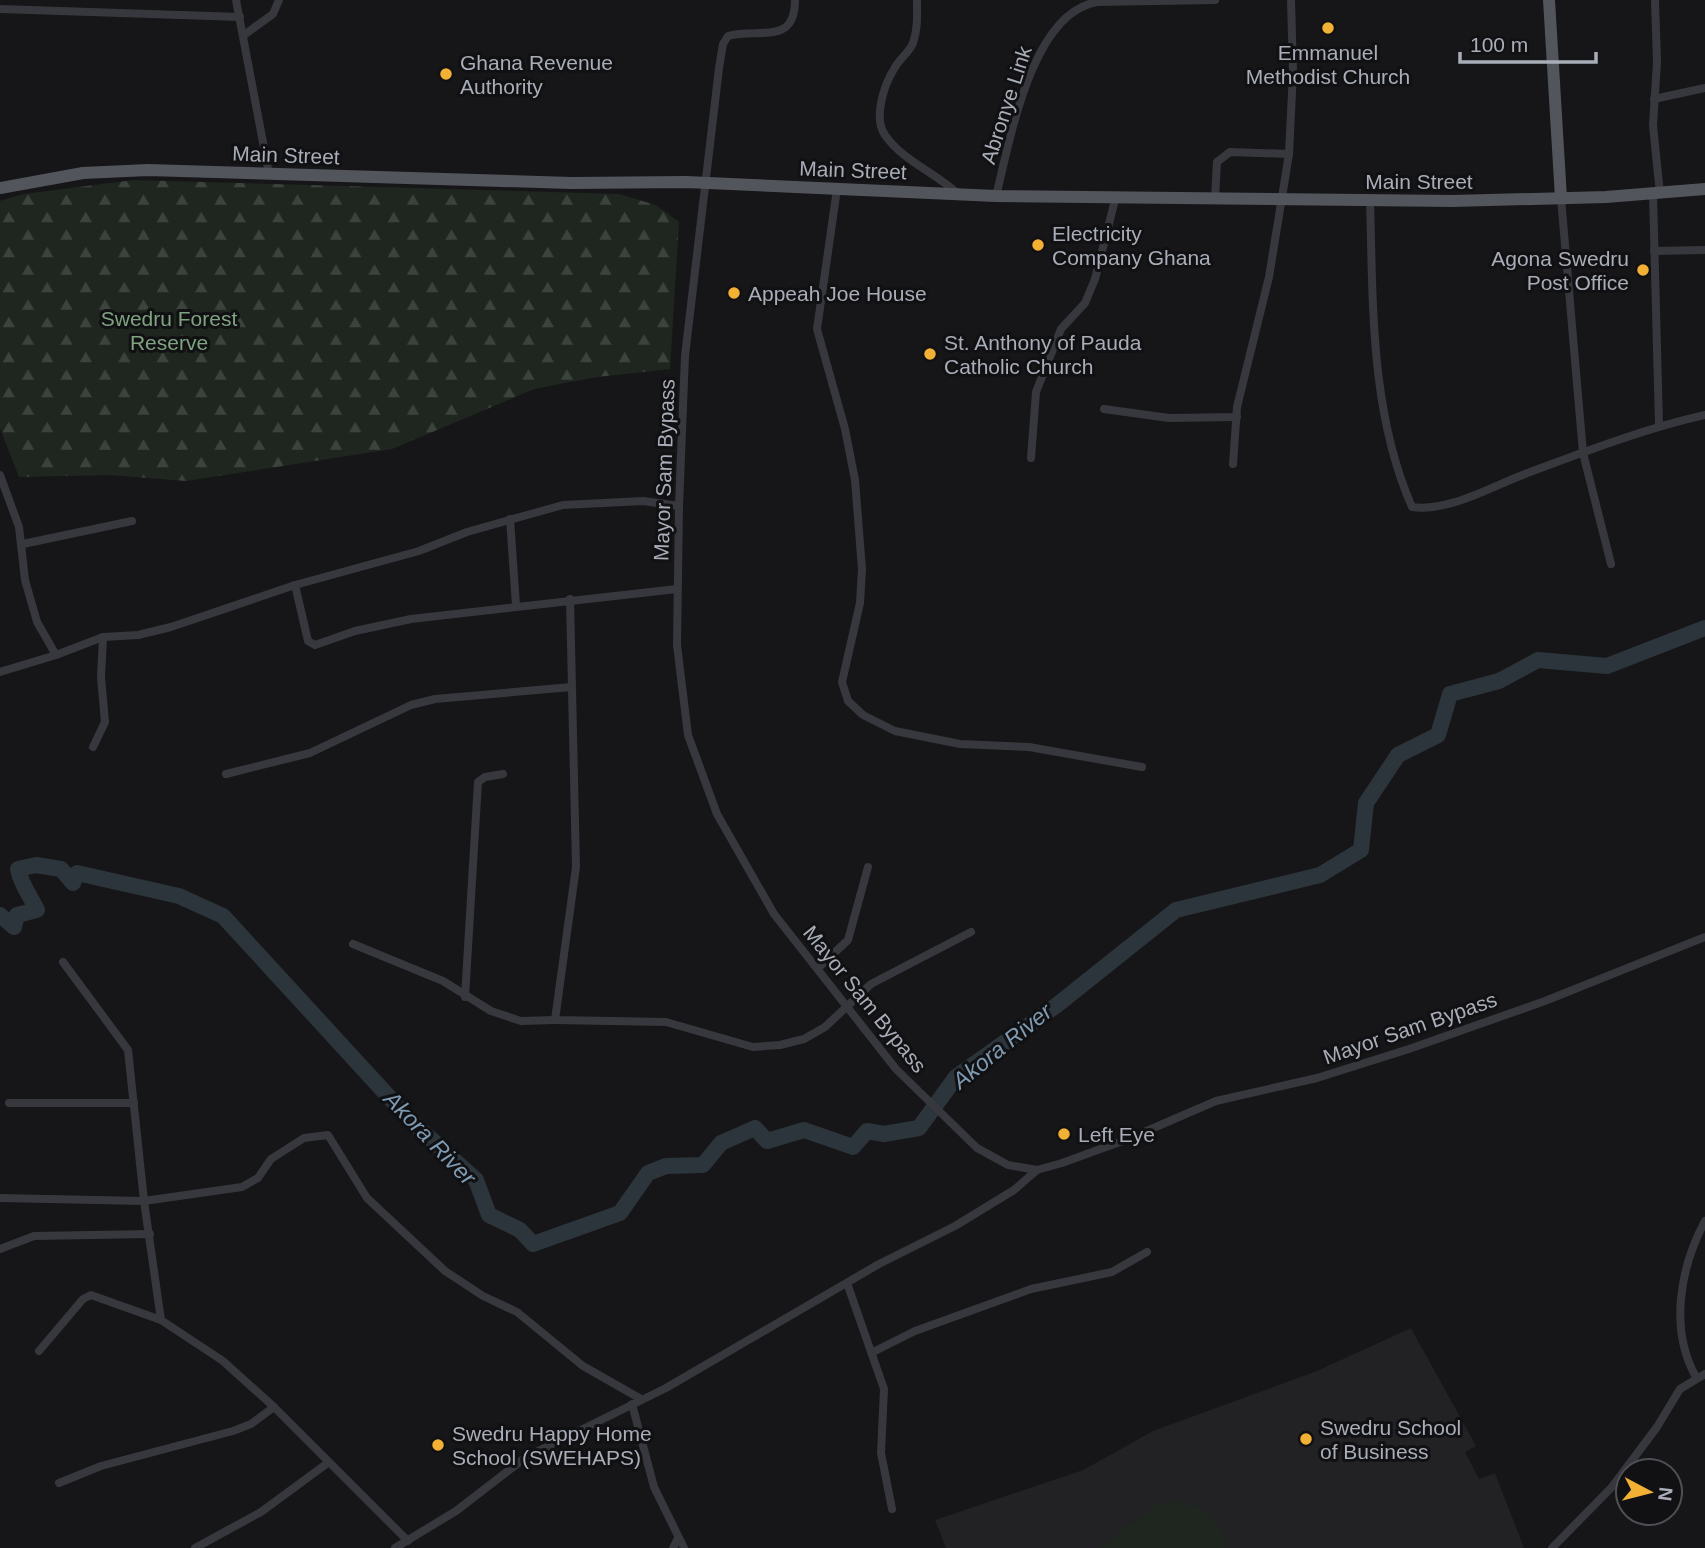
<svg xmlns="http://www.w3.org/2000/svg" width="1705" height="1548" viewBox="0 0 1705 1548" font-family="Helvetica,sans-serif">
	<defs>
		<pattern id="forest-firs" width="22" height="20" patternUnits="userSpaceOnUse" patternTransform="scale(1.75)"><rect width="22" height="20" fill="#1e261f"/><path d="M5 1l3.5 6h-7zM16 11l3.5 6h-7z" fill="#3c433d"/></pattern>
	</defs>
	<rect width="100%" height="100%" fill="#161618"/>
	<!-- built -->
	<path fill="#222225" d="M1411,1328L1476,1446L1465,1452L1479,1479L1495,1473L1524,1548H946L935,1520L1083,1470L1153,1431L1317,1371Z"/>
	<!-- forest -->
	<path fill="url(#forest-firs)" d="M134,180L619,194L656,205L679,222L670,369L597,377L534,389L392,449L186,481L110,475L19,477L0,428V201L24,194Z"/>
	<!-- park -->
	<path fill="#1e261f" d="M1174,1501C1203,1504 1222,1519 1227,1548H1100L1158,1504Z"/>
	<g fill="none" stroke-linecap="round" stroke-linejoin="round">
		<!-- river -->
		<path stroke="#2c353c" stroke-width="16" d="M0,915L14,927L17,915L37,910C30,895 21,885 18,869L36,865L61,869L73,883L77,873L179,896L223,916L411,1121L476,1180L489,1215L520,1230L533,1244L620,1213L648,1173L666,1166L703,1165L721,1143L755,1128L767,1141L804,1130L853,1147L867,1131L884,1134L919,1128L956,1077L1057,1005L1176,910L1320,875L1361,850L1366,803L1398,755L1438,735L1450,694L1499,681L1538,660L1607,666L1705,628"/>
		<!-- minor -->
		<g stroke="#37383d" stroke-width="8">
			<path d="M236,0L269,174"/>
			<path d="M795,0C795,47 757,27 728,36L723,44L719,68L685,356L679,506L677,645L688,735L717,814L774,914L896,1069L977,1148L1008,1165L1037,1170L1062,1163L1128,1139L1216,1101L1317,1078L1409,1049L1545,1001L1705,937"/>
			<path d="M917,0C917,15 918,29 913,43C909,53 899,59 894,69C884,85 873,118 885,135C902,160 934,172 956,192"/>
			<path d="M1655,0L1657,62L1653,125L1660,194"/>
			<path d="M0,9L240,17"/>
			<path d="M244,35L273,14L279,0"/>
			<path d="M1654,99L1705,88"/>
			<path d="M837,189L817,329L845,429L855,480L862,569L860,603L842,682L848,701L863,715L895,731L960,744L1029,747L1142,767"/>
			<path d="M1653,194L1659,425"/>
			<path d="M996,196C1010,141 1031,13 1097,2L1215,0"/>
			<path d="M1215,198L1217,162L1230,152L1289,154"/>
			<path d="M1561,198L1583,453L1611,564"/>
			<path d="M1370,200C1373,302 1370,412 1412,507C1449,512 1490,487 1525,474C1584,452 1643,429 1705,415"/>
			<path d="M1654,251L1705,250"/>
			<path d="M1104,409L1169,418L1237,417"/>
			<path d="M1031,458L1036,392L1061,329L1085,303L1095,279L1116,196"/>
			<path d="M1233,464L1237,407L1269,277L1289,154L1293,72L1291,0"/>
			<path d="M0,475L19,527L25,580L37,622L56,655"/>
			<path d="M510,519L516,605"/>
			<path d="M23,544L132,521"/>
			<path d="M295,585L308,641L315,645L355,631L411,619L677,589"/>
			<path d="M570,599L576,867L555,1020L666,1022L753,1047L780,1045L804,1039L825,1027L871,984L971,932"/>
			<path d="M0,672L56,655L103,637L138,635L171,627L295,585L419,551L467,532L563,505L643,501L679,506"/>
			<path d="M93,747L105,722L101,677L103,637"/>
			<path d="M226,774L310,753L411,705L435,699L572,687"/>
			<path d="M353,944L443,981L491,1011L521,1021L555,1020"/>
			<path d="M63,962L128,1050L144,1201L161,1320L223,1361L274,1407L408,1541"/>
			<path d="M818,968L848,940L868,867"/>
			<path d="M465,997L478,782L485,777L503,774"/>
			<path d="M9,1103H134"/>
			<path d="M0,1198L144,1201L242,1187L258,1178L271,1159L304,1138L328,1135L367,1198L445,1271L483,1296L517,1312L583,1366L641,1399"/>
			<path d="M0,1249L34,1236L150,1234"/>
			<path d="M847,1283L884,1389L881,1453L892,1509"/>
			<path d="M39,1351L83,1299L91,1295L161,1320"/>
			<path d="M873,1352L915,1331L1031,1289L1112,1272L1147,1252"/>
			<path d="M1696,1377C1669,1329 1680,1268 1705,1221"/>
			<path d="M632,1404L654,1487L684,1548"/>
			<path d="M59,1483L101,1466L233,1431L251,1424L274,1407"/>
			<path d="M195,1548L261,1512L329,1462"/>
			<path d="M395,1548L456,1511L526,1457L666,1388L879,1264L955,1226L1014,1190L1037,1170"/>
			<path d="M673,1548L678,1538"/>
			<path d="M1552,1548L1612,1487L1657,1427L1680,1389L1705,1374"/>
		</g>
		<!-- primary -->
		<g stroke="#53555c" stroke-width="12">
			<path d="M1549,0L1561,198"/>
			<path d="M0,188L83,173L148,170L571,183L686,182L996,196L1452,201L1606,197L1705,189"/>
		</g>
	</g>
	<!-- markers -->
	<g fill="#f2b134" stroke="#111113" stroke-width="2.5">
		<circle cx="1328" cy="28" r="7"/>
		<circle cx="446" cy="74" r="7"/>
		<circle cx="1038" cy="245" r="7"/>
		<circle cx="1643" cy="270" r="7"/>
		<circle cx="734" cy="293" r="7"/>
		<circle cx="930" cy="354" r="7"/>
		<circle cx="1064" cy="1134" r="7"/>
		<circle cx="1306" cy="1439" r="7"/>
		<circle cx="438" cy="1445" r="7"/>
	</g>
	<g text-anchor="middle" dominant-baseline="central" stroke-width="6" stroke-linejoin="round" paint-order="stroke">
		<!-- poi labels -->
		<g font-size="21" fill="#a8adb8" stroke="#111113" text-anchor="start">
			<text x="1328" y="52" text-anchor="middle">Emmanuel<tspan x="1328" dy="24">Methodist Church</tspan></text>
			<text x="460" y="62">Ghana Revenue<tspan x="460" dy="24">Authority</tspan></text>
			<text x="1052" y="233">Electricity<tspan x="1052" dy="24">Company Ghana</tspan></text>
			<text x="1629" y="258" text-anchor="end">Agona Swedru<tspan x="1629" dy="24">Post Office</tspan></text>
			<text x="748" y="293">Appeah Joe House</text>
			<text x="944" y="342">St. Anthony of Pauda<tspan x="944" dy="24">Catholic Church</tspan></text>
			<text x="1078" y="1134">Left Eye</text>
			<text x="1320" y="1427">Swedru School<tspan x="1320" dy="24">of Business</tspan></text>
			<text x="452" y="1433">Swedru Happy Home<tspan x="452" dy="24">School (SWEHAPS)</tspan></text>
		</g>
		<!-- street labels -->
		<g font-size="21" fill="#a8adb8" stroke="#111113">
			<text transform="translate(1006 105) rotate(-72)">Abronye Link</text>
			<text transform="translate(286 155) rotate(2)">Main Street</text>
			<text transform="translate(853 170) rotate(2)">Main Street</text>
			<text x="1419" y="181">Main Street</text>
			<text transform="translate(664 470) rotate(-88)">Mayor Sam Bypass</text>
			<text transform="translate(865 999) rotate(51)">Mayor Sam Bypass</text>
			<text transform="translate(1410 1028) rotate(-19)">Mayor Sam Bypass</text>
		</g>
		<!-- park labels -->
		<g font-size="21" fill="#7fa381" stroke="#111113">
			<text x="169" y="318">Swedru Forest<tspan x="169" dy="24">Reserve</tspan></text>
		</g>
		<!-- water labels -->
		<g font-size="23" font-style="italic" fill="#7f9bb3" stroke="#111113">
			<text transform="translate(1002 1046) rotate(-39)">Akora River</text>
			<text transform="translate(430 1138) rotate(46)">Akora River</text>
		</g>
	</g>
	<!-- north arrow -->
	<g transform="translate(1649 1492) rotate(97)"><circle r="33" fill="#111113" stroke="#4d4f55" stroke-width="2"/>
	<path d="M0-5L12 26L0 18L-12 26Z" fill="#f2b134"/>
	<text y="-10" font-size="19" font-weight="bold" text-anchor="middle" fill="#a8adb8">N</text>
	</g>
	<!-- scale -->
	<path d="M1460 52v10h136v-10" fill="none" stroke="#a8adb8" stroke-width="3.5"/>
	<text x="1470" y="52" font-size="21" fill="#a8adb8" stroke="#111113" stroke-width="5" paint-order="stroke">100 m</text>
</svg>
